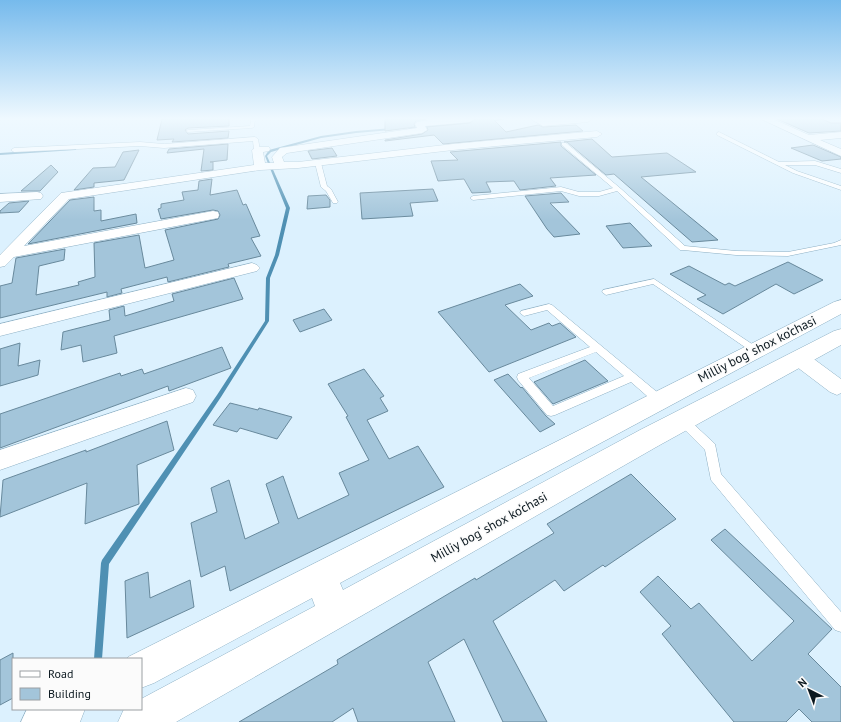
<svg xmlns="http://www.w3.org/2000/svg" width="841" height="722" viewBox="0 0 841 722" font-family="'PT Sans',sans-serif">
	<rect width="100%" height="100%" fill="#dcf1fe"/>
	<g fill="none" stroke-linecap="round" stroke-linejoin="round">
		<!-- stream -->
		<g fill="#4f90b3" fill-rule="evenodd">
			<path d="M499,119H507L489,122L488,121Z"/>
			<path d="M477,121L478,123L409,129L408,128Z"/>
			<path d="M392,128L391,130L356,133L321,138L271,152L267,156L290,208L279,255L270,278L269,321L221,397L109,564L102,659H94L101,563L102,560L217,395L265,321L266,278L275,255L286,208L265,156L269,150L321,136L356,131Z"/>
			<path d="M76,148V150H75L0,155V153Z"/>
		</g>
	</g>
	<!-- building -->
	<g fill="#a3c5da" stroke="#68899c">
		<path d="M162,119H229V126L188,128L185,130L188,134L229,131L228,138L172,142L174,139L157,140Z"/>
		<path d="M385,119H426L416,121L414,124L415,127L385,131Z"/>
		<path d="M475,119H493L506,132L538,125L543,127L576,125L583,131L443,144L434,135L385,141V140L422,134L428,130L427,127L470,123Z"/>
		<path d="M777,119H822L831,123H841V131L809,133Z"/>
		<path d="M592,139L612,157L667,153L696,172L641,177L718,240L692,242L614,174L606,175L567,142H564Z"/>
		<path d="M561,142V146L596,175L550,178L556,186L520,190L514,181L486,182L491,192L472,193L464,179L438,181L431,161L458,160L450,152Z"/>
		<path d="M228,144L227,160L210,162H213V170L201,171L204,149L167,153L169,149Z"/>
		<path d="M813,145L841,157V159L822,161L791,148Z"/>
		<path d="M332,148L337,156L312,159L308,151Z"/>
		<path d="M139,150L124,180L94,183V187L74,190L93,168L115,167L123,152Z"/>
		<path d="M51,165L58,172L40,191H21Z"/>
		<path d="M212,179L210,195L237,190L243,205L246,204L260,236L251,238L261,256L228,264L229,267L168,282L167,277L121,289L122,293L107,297V292L0,318V286L12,283L16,258L65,249L64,260L39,266L36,295L79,285L78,282L95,277L94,243L139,235L145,268L174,260L165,230L218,219L220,215L218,211L213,210L161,219L158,209L161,208V204L184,200L182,192L198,190L199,181Z"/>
		<path d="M433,189L438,201L410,203L413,216L362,219L360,193Z"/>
		<path d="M561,193L569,202L550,203L580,234L554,237L547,229L525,196Z"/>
		<path d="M326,195L330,200V207L307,209L308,196Z"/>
		<path d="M94,197V211L101,210V221L136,214L137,223L28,244L70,200Z"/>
		<path d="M29,201L19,212L0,213V211L9,203Z"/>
		<path d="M630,223L652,246L623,248L606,226Z"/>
		<path d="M788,262L823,280L794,294L776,284L723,314L697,299L706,295L670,274L689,266L725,285L729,283L735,286Z"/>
		<path d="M234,278L243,299L114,336L117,353L83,362L81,345L61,350L63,332L110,320L109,310L124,306L125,316L174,301L172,294Z"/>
		<path d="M520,284L533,296L505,305L531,330L549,323L552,326L560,323L576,337L489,372L438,312Z"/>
		<path d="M324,309L332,320L300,332L293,320Z"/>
		<path d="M20,343L18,366L40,360L38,375L0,386V349Z"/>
		<path d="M222,347L231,368L169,391L168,386L0,448V414L120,373L121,376L142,369L144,374Z"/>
		<path d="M585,360L608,381L553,404L534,382Z"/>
		<path d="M364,369L384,396L380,398L388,411L367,420L389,459L418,446L444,487L230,591L225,566L201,577L191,523L217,512L211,488L229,480L245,539L279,523L266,484L283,476L298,519L349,495L339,473L369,460L346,417L348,416L328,384Z"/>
		<path d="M508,374L521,388L522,387L546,416L555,424L540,432L494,380Z"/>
		<path d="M230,403L258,410L259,408L292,417L277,439L240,428L237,432L213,425Z"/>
		<path d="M167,421L174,450L137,465L139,504L85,524L87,483L0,517L3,480L86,450V452Z"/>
		<path d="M631,474L676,519L605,567L603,565L564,591L555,580L493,621L547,722H503L464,639L428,662L455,722H358L353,708L332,722H239L338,664L337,660L475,578L476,580L554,533L547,524Z"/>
		<path d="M725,529L832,629L808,654L841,687V722H812L799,709L786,722H734L662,634L671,626L640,592L658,576L691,609L699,603L752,661L794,621L711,540Z"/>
		<path d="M148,572L150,598L190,580L194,607L127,638L125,581Z"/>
		<path d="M13,653V698L0,705V660Z"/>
	</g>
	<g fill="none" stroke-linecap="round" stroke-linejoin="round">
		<defs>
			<g id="lane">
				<path d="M251,119H255L254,127L252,128L188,132L186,131L188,130L250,126Z"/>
				<path d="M719,132L779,162L815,161L841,169V173L815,165H785L797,171L841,186V190L793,173L717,135V133Z"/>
				<path d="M255,137L258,139L260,150L257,152L254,150L253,141L164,148L140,146L14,152L11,150L14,148L140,142L164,144Z"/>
				<path d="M562,143H566L620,188L685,246L736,251L788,252L834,243L841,240V245L788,256L736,255L683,250H680L617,191L599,196H579L561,191L473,200L470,198L473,196L561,187L579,192H599L613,188L562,145Z"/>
				<path d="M318,161L321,163L327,186L331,189L338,202L337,203H333L326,191L321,187L315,163Z"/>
				<path d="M654,279L758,348L760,350L758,352H752L653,284L606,295L602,292L603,290Z"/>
				<path d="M549,304L552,305L663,397L664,400L663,403L659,404L655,403L631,382L555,415L551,416L547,415L518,380L517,377L518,374L590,347L547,310L524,316L520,313L521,311ZM596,352L624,376L553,406L529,378Z"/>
				<path d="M682,415L686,417L715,444L721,474L841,612V632L835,630L711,480L705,450L678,423L676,420L678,417Z"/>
			</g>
			<g id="street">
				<path d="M437,119H474L470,122L425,126L427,130L422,133L287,153L282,157L284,162H298L453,144L597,131L602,134L597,137L453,150L298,168L260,170L69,199L24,246L213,211L218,212L219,215L218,218L213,219L14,257L5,266L0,267V255L61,193L254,165L252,150L257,147H269L270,149L269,151L263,152L265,163H274L272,157L280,148L417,128L415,124L417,122Z"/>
				<path d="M531,119H592L588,122L543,126Z"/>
				<path d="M761,119H773L809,135L841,132V138L820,140L841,149V156Z"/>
				<path d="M37,192L41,193L43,196L41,199L0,202V194Z"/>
				<path d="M252,263L257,265L260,268L257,271L0,336V324Z"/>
				<path d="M800,352L807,354L841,379V393L837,395L830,392L793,364L791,359L793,354Z"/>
				<path d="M186,388L193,390L196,396L193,402L0,470V450Z"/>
			</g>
			<g id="secondary">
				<path d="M841,300V314L340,583L343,590L640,430L834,331L841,329V345L658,446L176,722H118L124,709H141V699L315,606L312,598L154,683L141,688V659H127L128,657L834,302Z"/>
				<path d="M27,709H85L80,722H21Z"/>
			</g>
		</defs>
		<!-- lane casing -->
		<use href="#lane" stroke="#8eb0c4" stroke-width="1"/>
		<!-- street casing -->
		<use href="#street" stroke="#8eb0c4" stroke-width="1"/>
		<!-- secondary casing -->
		<use href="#secondary" stroke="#8eb0c4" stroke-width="1"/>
		<!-- lane -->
		<use href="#lane" fill="#fff" fill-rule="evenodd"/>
		<!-- street -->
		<use href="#street" fill="#fff" fill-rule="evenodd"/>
		<!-- secondary -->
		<use href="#secondary" fill="#fff" fill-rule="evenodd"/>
	</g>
	<!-- sky -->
	<linearGradient id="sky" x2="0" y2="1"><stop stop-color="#76baec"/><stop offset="0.54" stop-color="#eff9ff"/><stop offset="1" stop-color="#eff9ff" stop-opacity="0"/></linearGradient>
	<rect width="841" height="220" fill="url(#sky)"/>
	<g text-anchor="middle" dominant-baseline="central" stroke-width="3" stroke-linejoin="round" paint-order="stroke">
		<!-- near-street labels -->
		<g font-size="13" fill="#0b181f" stroke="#fbfbfb">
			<text transform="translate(757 349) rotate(-27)">Milliy bog‘ shox ko‘chasi</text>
			<text transform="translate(489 527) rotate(-29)">Milliy bog‘ shox ko‘chasi</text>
		</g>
	</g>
	<!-- legend -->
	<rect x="12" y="658" width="130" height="52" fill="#fbfbfb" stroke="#9ba0a3"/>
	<rect x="20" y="671" width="20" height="6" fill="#ffffff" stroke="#9ba0a3"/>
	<text x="48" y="678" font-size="12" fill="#0b181f">Road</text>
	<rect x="20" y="688" width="20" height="12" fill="#a3c5da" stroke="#9ba0a3"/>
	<text x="48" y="698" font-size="12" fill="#0b181f">Building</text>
	<!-- north arrow -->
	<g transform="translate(809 690) rotate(318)" stroke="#fbfbfb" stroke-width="3" paint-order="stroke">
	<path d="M0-3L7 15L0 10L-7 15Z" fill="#0b181f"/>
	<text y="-6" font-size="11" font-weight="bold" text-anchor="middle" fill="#0b181f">N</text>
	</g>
</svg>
